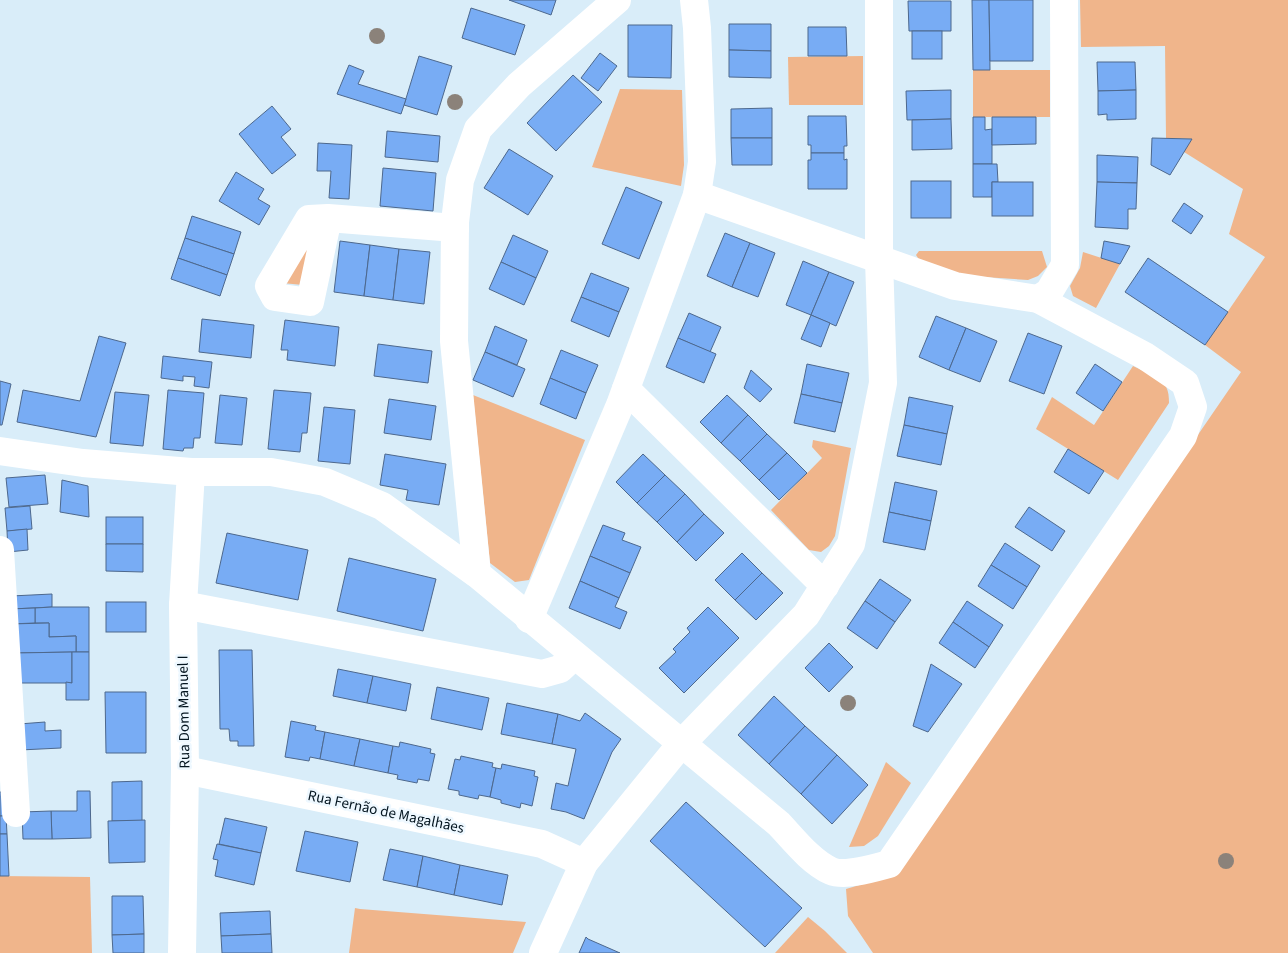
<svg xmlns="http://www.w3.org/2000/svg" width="1288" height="953" viewBox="0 0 1288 953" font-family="'Source Sans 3',sans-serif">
	<rect width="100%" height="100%" fill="#d9edf9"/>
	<!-- green -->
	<g fill="#f0b58b">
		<path d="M1080,0H1288V953H873L848,916L846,889L897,874L1241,372L1205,345L1265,257L1229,234L1243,189L1184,152L1191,139L1166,138L1165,46L1081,47Z"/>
		<path d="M863,56V105H789L788,57Z"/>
		<rect x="973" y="70" width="77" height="47"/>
		<path d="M620,89L682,90L684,165L681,186L592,167Z"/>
		<path d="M302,249H308L303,285L282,283Z"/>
		<path d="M919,251H1042L1047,267L1038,276L1028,280L953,275L920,261L916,255Z"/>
		<path d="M1083,252L1120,264L1096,308L1073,296L1070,286L1080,268Z"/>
		<path d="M1133,366C1153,376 1170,377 1169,403L1118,480L1036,429L1052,397L1094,425Z"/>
		<path d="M473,395L585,440L529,580L515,582L490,563Z"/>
		<path d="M813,440L851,448L835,536L829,546L821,552L809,550L771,510L822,458L812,447Z"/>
		<path d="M886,762L911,783L878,836L864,846L849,847Z"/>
		<path d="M0,876L90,877L92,953H0Z"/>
		<path d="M355,908L360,909L526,922L513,953H349Z"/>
		<path d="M808,917L825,931L847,953H775Z"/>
	</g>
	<!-- building -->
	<g fill="#78acf4" stroke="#4d688d">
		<path d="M509,0H556L551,15Z"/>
		<path d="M972,0H989L990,70H973Z"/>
		<path d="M989,0H1033V61H990Z"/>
		<path d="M908,1H951V31H909Z"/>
		<path d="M471,8L525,25L515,55L462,38Z"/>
		<path d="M729,24H771V51L729,50Z"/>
		<path d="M628,25H672L671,78L628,77Z"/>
		<path d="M808,27H846L847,56H808Z"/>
		<rect x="912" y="31" width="30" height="28"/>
		<path d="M729,50L771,51V78L729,77Z"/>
		<path d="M600,53L617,66L598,91L581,78Z"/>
		<path d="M419,56L452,66L437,115L404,105Z"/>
		<path d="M1097,62H1135L1136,90L1098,91Z"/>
		<path d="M349,65L364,71L358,84L406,99L401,114L337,94Z"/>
		<path d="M573,75L602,102L556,151L527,123Z"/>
		<path d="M951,90V119L907,120L906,91Z"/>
		<path d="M1136,90V119L1107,120V114L1098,115V91Z"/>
		<path d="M272,106L291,129L281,137L296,155L272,174L239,134Z"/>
		<path d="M772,108V138H731V109Z"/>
		<path d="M808,116H846L847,146H844V153H811V145H808Z"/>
		<path d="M973,117H985V130L992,129V164H973Z"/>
		<path d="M992,117H1036V144L992,145Z"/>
		<path d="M951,119L952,149L912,150V120Z"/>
		<path d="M387,131L440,136L438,162L385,157Z"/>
		<path d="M731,138H772V165H732Z"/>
		<path d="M1152,138L1192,139L1170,175L1151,165Z"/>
		<path d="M318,143L352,145L349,199L329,198L331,171H317Z"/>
		<path d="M509,149L553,176L528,215L484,188Z"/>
		<path d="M811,153H844V160L847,159V189H808V160H811Z"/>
		<path d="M1097,155L1138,157L1137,183L1097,182Z"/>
		<path d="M973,164H997L998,182H992V197H973Z"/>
		<path d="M383,168L436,173L433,211L380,206Z"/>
		<path d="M236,172L264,189L258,199L270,206L259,225L219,201Z"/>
		<rect x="911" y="181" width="40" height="37"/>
		<rect x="992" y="182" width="41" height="34"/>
		<path d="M1097,182L1137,183L1136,209H1128V229L1095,227Z"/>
		<path d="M626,187L662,202L639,259L602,244Z"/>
		<path d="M1184,203L1203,216L1191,234L1172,221Z"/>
		<path d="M192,216L241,232L234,254L185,238Z"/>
		<path d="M725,233L750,243L732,287L707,276Z"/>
		<path d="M513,235L548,251L536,278L501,262Z"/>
		<path d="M185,238L234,254L227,275L178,258Z"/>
		<path d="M340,241L370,245L364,296L334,292Z"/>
		<path d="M1104,241L1130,246L1120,264L1101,258Z"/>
		<path d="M750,243L775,253L758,297L732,287Z"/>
		<path d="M370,245L399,249L393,300L364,296Z"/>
		<path d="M399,249L430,252L424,304L393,300Z"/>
		<path d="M178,258L227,275L220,296L171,279Z"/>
		<path d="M1148,258L1228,312L1205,345L1125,292Z"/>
		<path d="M803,261L829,272L811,315L786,305Z"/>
		<path d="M501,262L536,278L524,305L489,289Z"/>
		<path d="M829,272L854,282L836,326L811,315Z"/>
		<path d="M591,273L629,288L619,312L581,297Z"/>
		<path d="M581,297L619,312L609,337L571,321Z"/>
		<path d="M689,313L721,327L710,352L678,338Z"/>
		<path d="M811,315L830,323L821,347L801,339Z"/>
		<path d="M936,316L966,328L949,370L919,357Z"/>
		<path d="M202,319L254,325L251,358L199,352Z"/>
		<path d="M285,320L339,327L335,366L287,360L288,350H281Z"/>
		<path d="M495,326L527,340L517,365L485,352Z"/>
		<path d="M966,328L997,341L980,382L949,370Z"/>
		<path d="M1028,333L1062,346L1044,394L1009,381Z"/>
		<path d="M99,336L126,343L96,437L17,422L23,390L80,401Z"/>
		<path d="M678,338L716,354L704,383L666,367Z"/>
		<path d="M378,344L432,351L428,383L374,376Z"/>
		<path d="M561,350L598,365L586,393L550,378Z"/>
		<path d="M485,352L525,369L513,397L473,380Z"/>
		<path d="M163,356L212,362L209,388L194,386L195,377L183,376V381L161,378Z"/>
		<path d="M807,364L849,373L842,403L801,394Z"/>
		<path d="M1095,364L1122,382L1103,411L1076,393Z"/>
		<path d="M751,370L772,389L760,402L744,388Z"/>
		<path d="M550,378L586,393L576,419L540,404Z"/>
		<path d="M0,381L11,384L2,425H0Z"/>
		<path d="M168,390L204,393L200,438H194L193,448H184L183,451L163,449Z"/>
		<path d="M274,390L311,393L307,433H302L300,452L268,449Z"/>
		<path d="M115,392L149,395L143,446L110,443Z"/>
		<path d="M801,394L842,403L835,432L794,423Z"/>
		<path d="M220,395L247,398L242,445L215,443Z"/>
		<path d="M727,395L748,415L721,443L700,422Z"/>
		<path d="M909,397L953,406L947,434L904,425Z"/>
		<path d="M389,399L436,406L431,440L384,433Z"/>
		<path d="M324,407L355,410L350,464L318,461Z"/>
		<path d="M748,415L767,434L740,461L721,443Z"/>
		<path d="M904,425L947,434L941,465L897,456Z"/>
		<path d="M767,434L787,453L759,480L740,461Z"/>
		<path d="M1068,449L1104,471L1089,494L1054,472Z"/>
		<path d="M787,453L807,473L779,500L759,480Z"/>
		<path d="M385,454L446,464L439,505L406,500L408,490L380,485Z"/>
		<path d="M643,454L665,475L637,503L616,482Z"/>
		<path d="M45,475L48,504L9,507L6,478Z"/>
		<path d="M665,475L685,494L657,522L637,503Z"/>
		<path d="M62,480L88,486L89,517L60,512Z"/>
		<path d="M895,482L937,491L931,521L889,512Z"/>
		<path d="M685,494L704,514L677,542L657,522Z"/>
		<path d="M30,506L32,529L7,531L5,508Z"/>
		<path d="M1029,507L1065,531L1052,551L1015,527Z"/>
		<path d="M889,512L931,521L925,550L883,542Z"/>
		<path d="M704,514L724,533L696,561L677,542Z"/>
		<rect x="106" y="517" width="37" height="27"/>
		<path d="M603,525L625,533L622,540L641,547L630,573L590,556Z"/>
		<path d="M27,529L28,550L8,552L7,531Z"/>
		<path d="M227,533L308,550L298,600L216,583Z"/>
		<path d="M1005,543L1040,566L1027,587L991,565Z"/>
		<path d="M106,544H143V572L106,571Z"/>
		<path d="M742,553L762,573L735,600L715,580Z"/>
		<path d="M590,556L630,573L619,598L580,581Z"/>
		<path d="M349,558L436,579L423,631L337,611Z"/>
		<path d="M991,565L1027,587L1013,609L978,586Z"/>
		<path d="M762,573L783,593L756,620L735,600Z"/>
		<path d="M880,579L911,600L895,622L865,601Z"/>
		<path d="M580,581L619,598L615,607L627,612L620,629L569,608Z"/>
		<path d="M52,594V607L12,609L11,596Z"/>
		<path d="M865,601L895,622L877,649L847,628Z"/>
		<path d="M967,601L1003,625L989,647L953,622Z"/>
		<rect x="106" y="602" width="40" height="30"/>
		<path d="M52,607H89V652H76V636L49,637V623H35V608Z"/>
		<path d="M708,607L739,638L684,693L659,668L676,652L673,649L690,632L687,628Z"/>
		<path d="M35,608V623L9,624V609Z"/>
		<path d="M953,622L989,647L975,668L939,643Z"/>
		<path d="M49,623V637L76,636V652L10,653L9,624Z"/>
		<path d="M829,643L853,667L829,692L805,668Z"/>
		<path d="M219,650H252L254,746H238V741H230L229,729H220Z"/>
		<path d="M72,652V683H16L15,653Z"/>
		<path d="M72,652H89V700H66V682L72,683Z"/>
		<path d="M931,664L962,684L928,732L913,726Z"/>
		<path d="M338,669L373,676L367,703L333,696Z"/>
		<path d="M373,676L411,684L406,711L367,703Z"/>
		<path d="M437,687L489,698L482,730L431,719Z"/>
		<path d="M105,692H146V753H106Z"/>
		<path d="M774,696L805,726L769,764L738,735Z"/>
		<path d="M507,703L558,714L552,744L501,734Z"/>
		<path d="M585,713L621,739L612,752L584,819L566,812L551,809L556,783L568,786L576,749L552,744L558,714L580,721Z"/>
		<path d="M291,721L316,726L315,730L325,732L320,759L310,757L309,761L285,757Z"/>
		<path d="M45,722V731L61,730V748L20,750L19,724Z"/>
		<path d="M805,726L837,755L801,794L769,764Z"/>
		<path d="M325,732L360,739L354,766L320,759Z"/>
		<path d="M360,739L393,746L388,773L354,766Z"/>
		<path d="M400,742L431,749L430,753L435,754L429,781L418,779L417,783L397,779L398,775L388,773L393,746L399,747Z"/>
		<path d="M837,755L868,785L832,824L801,794Z"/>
		<path d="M461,756L493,763L492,767L496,768L490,797L479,795L478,799L459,795V791L448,789L455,759L460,760Z"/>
		<path d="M502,764L535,771L534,776L538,777L532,806L521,803L520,808L501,803V800L490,797L496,768L501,769Z"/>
		<path d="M142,781V821H112V782Z"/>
		<path d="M77,791H90L91,838L52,839L51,811H77Z"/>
		<path d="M0,792H5L6,816H0Z"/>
		<path d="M686,802L802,908L765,947L650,841Z"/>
		<path d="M51,811L52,839H23L22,812Z"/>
		<path d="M0,816H6L7,834H0Z"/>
		<path d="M225,818L267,827L261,853L219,844Z"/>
		<path d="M145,820V862L109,863L108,821Z"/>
		<path d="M305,831L358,842L350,882L296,871Z"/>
		<path d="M0,834H7L9,876H0Z"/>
		<path d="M217,844L261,853L254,885L215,876L218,860L213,859Z"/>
		<path d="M390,849L423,856L417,887L383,880Z"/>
		<path d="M423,856L460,865L454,895L417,887Z"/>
		<path d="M460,865L508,875L502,905L454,895Z"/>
		<path d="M112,896H143L144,934L112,935Z"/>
		<path d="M270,911L271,934L221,936L220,913Z"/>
		<path d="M144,934V953H113L112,935Z"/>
		<path d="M271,934L272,953H222L221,936Z"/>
		<path d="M586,937L588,939L620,953H579Z"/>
	</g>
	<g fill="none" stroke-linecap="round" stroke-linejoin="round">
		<!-- minor -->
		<g stroke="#fff" stroke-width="28">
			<path d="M328,218L310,302L275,297L269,286L309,219L328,218L455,228"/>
			<path d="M1038,299L1049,292L1065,265L1064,0"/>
			<path d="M626,389L825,586"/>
			<path d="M0,451L83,463L191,472H271L325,482L382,506L477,574L779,824C794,840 811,862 831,871C845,877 874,868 889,864L1183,436L1193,407L1185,383L1145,356L1038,299L955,286L697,195"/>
			<path d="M0,550L16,813"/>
			<path d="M477,574L454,341L455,222L460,180L478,129L519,85L617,0"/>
			<path d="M183,605L542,674L560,669L574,656"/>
			<path d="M529,619L620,405L697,195L702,162L697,28L694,0"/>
			<path d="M185,770L542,844L584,863"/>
			<path d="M182,953L185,770L183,605L191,472"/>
			<path d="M543,953L584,863L681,744L806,615L851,544L883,383L879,259V0"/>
		</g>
	</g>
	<!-- trees -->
	<g fill="#8b827a">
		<circle cx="377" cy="36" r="8"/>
		<circle cx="455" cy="102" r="8"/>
		<circle cx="848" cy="703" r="8"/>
		<circle cx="1226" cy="861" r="8"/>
	</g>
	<g text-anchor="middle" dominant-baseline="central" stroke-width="5" stroke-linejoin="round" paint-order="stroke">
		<!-- street labels -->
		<g font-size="15" fill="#03141f" stroke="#eef8ff">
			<text transform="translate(184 712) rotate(-91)">Rua Dom Manuel I</text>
			<text transform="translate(386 812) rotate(12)">Rua Fernão de Magalhães</text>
		</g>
	</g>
</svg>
